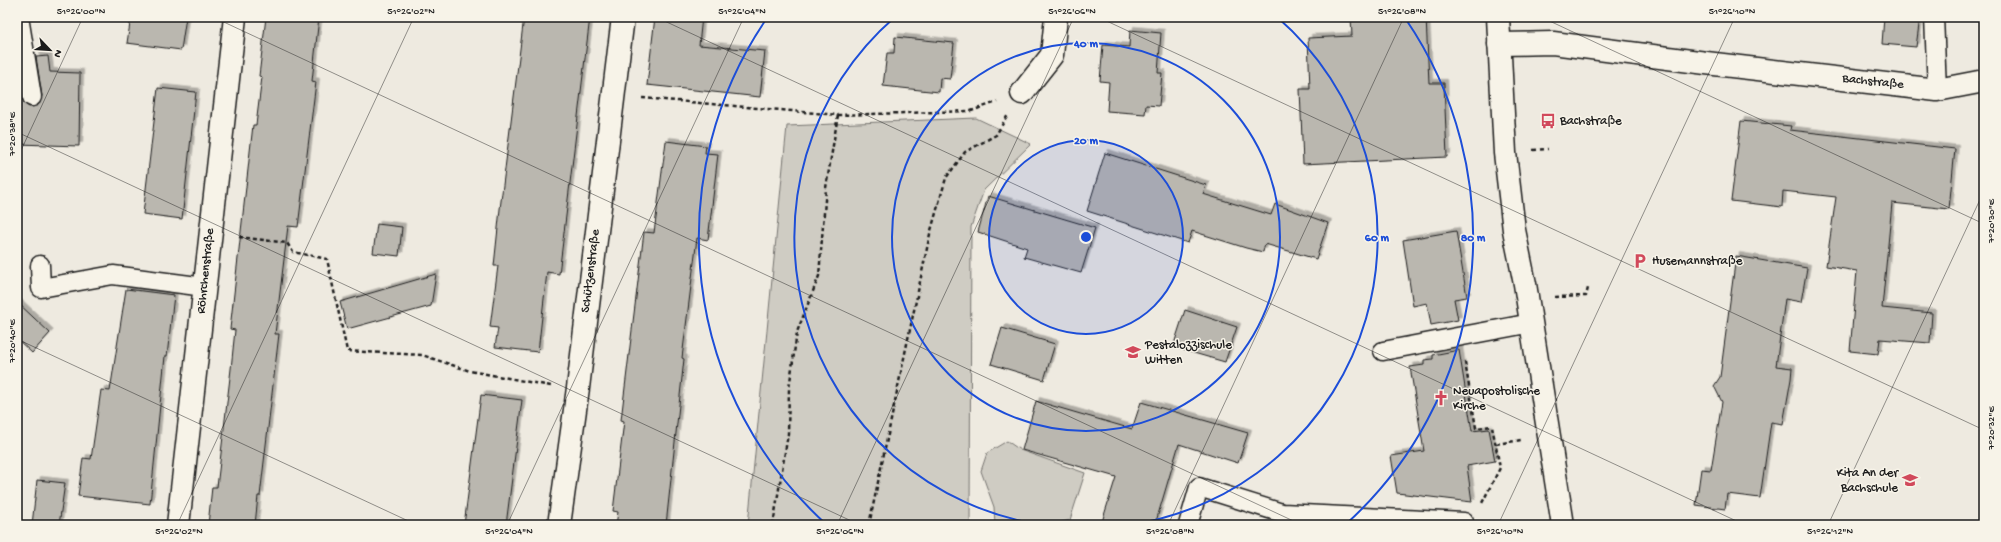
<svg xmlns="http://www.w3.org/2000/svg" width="2001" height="542" viewBox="0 0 2001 542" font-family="'Gochi Hand',sans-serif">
	<defs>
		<filter id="shadow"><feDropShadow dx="3.5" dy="-3.5" stdDeviation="0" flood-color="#0004"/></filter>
	</defs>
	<rect width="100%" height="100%" fill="#eeeae0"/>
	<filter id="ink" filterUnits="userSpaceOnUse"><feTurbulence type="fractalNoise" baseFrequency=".025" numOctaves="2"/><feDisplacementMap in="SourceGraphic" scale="8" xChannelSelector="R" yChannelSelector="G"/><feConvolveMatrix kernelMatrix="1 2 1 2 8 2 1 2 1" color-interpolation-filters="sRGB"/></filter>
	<g filter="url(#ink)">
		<!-- green -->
		<g fill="#cfccc3" stroke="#767470">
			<path d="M976,118L1031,144L984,190L971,227L970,525H748L787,126Z"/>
			<path d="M1007,441L1020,450L1085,473L1070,520L1050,525H995L994,507L981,471L987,453Z"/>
		</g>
		<!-- building -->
		<g fill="#bab7af" stroke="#1c1c1c" filter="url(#shadow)">
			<path d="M131,17H186L181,50L127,43Z"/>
			<path d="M266,17H319L312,81L316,82L298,227L288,226L275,334H279L260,496H258L255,525H208L212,487H217L231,369L235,330L230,329L253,125H256L262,77L259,76Z"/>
			<path d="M524,17H590L559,274L547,272L538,352L495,347L498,328L490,327L498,266H494L500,209Z"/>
			<path d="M655,17H702L699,45L765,51L760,97L647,85Z"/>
			<path d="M1351,17H1426L1429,83H1444L1447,157L1303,164L1300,89H1310L1308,38L1352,36Z"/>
			<path d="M1884,17H1920L1916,47L1882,44Z"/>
			<path d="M1130,30L1161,33L1158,73H1162L1159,106L1146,105L1145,114L1107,111L1109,82L1100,81L1103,45L1129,47Z"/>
			<path d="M895,37L954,43L950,79L940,78L939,92L883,86L887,53H894Z"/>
			<path d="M48,56L50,72L80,73L79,146L17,144V70L24,103L29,107L38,105L42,96L36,57Z"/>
			<path d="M158,88L196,92L182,219L143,214Z"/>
			<path d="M1741,121L1791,126L1790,130L1955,149L1949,209L1892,203L1882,308L1932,313L1930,343L1880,339L1878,354L1850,351L1857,271L1826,266L1836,197L1783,191L1782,207L1731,201Z"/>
			<path d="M666,141L706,146L705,153L718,154L708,240L697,238L682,358L684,359L666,525H616L618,512L613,511L624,421L621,420L644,232L654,233Z"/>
			<path d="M1105,153L1206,185L1203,194L1271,215L1275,204L1328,223L1316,259L1265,244L1263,252L1246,248L1192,231L1188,243L1087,211Z"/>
			<path d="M988,196L1095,228L1081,273L1024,257L1027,248L978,232Z"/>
			<path d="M377,224L402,227L399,256L373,253Z"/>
			<path d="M1456,231L1467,297L1454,299L1458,320L1431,325L1427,303L1413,306L1403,240Z"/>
			<path d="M1736,256L1807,268L1801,302L1785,299L1776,366L1792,368L1791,379L1783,424L1771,422L1760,498L1727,494L1725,509L1696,505L1701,469L1711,470L1722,402L1714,386L1720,377Z"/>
			<path d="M436,274L431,306L347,329L340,302Z"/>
			<path d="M126,289L174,295L167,356H165L150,504L78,496L83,458L91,459L101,390L110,391Z"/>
			<path d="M17,302L50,333L32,353L17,339Z"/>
			<path d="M1185,310L1237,327L1225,362L1173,347Z"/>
			<path d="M1002,328L1055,344L1044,380L991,364Z"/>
			<path d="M1459,350L1472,431L1489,429L1495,461L1467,466L1472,502L1397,493L1391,456L1424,451L1410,367L1424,365V360L1433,359V355Z"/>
			<path d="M481,395L522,400L506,525H464Z"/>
			<path d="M1036,401L1132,429L1141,402L1248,433L1238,463L1179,444L1155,525H1101L1116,477L1022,450Z"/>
			<path d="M37,480L65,483L59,525H32Z"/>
		</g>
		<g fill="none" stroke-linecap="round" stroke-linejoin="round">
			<defs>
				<g id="service">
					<path d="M19,17L32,97"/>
					<path d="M1934,17L1937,90"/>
					<path d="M40,265L41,288L113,275L205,287"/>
					<path d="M1383,351L1531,323"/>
					<path d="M1188,525L1199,487L1282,513L1464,522V525"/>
				</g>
				<g id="minor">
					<path d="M1499,44L1553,43L1706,63L1937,90L1984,81"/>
					<path d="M1022,93L1052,55L1056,17"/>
					<path d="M178,525L235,17"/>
					<path d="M559,525L578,388L623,17"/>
				</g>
				<path id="secondary" d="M1498,17L1505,153L1514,230L1525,284L1563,525"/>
			</defs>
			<!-- service casing -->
			<use href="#service" stroke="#1c1c1c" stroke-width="21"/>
			<!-- minor casing -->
			<use href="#minor" stroke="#1c1c1c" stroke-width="25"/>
			<!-- secondary casing -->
			<use href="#secondary" stroke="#1c1c1c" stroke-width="25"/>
			<!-- path -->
			<g stroke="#1c1c1c" stroke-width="2.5" stroke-dasharray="4 3" stroke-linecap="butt">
				<path d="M642,98L838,115L971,111L997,102"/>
				<path d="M1533,150L1548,149"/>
				<path d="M239,237L287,243L293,252L327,259L347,351L422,355L470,371L551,386"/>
				<path d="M1555,297L1586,296L1588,288"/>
				<path d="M1465,362L1476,428L1492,426L1500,468L1482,503"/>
				<path d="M1496,444L1521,440"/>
				<path d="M773,525L788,434L789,389L797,332L819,276L826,188L838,115"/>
				<path d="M869,525L930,234L946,178L965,152L996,135L1008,115"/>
			</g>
			<!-- service -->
			<use href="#service" stroke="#f7f3e8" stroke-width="18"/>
			<!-- minor -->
			<use href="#minor" stroke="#f7f3e8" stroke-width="22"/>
			<!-- secondary -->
			<use href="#secondary" stroke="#f7f3e8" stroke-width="22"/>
		</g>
	</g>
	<!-- ticks -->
	<path fill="none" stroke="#1c1c1c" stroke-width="1" stroke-opacity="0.45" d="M213,17L1302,525M656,17L1745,525M1098,17L1984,430M1541,17L1984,224M17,132L860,525M17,159L83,17M17,339L417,525M177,525L414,17M507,525L744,17M837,525L1074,17M1168,525L1404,17M1498,525L1735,17M1828,525L1984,191"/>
	<!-- distance rings -->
	<circle cx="1086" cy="237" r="97" fill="#1d4ed8" fill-opacity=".12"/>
	<g fill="none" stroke="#1d4ed8" stroke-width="2">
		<circle cx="1086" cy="237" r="97"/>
		<circle cx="1086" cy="237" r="194"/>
		<path d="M1043 525A291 291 0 0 1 895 17M1277 17A291 291 0 0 1 1129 525"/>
		<path d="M827 525A387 387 0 0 1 767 18M1405 18A387 387 0 0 1 1345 525"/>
	</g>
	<!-- icons -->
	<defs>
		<symbol id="bus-bare" viewBox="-9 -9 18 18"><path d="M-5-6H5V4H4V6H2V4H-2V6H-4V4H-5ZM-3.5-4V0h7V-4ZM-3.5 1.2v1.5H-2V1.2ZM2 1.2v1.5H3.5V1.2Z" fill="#d1495b" stroke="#f7f3e8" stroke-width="2.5" paint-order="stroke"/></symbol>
		<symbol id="parking-bare" viewBox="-9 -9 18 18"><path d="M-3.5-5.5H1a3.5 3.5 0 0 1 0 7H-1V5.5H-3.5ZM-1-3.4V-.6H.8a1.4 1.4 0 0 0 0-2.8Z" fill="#d1495b" stroke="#f7f3e8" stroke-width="2.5" paint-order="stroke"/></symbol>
		<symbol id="school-bare" viewBox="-9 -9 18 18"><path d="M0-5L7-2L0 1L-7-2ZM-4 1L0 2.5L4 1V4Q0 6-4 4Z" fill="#d1495b" stroke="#f7f3e8" stroke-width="2.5" paint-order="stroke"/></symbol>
		<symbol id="church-bare" viewBox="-9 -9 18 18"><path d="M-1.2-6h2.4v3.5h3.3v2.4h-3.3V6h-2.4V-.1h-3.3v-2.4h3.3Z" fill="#d1495b" stroke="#f7f3e8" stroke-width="2.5" paint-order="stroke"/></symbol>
	</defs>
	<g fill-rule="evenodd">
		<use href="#bus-bare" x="1537" y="110" width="22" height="22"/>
		<use href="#parking-bare" x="1629" y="250" width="22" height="22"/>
		<use href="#school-bare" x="1122" y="341" width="22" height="22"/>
		<use href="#church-bare" x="1430" y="387" width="22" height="22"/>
		<use href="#school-bare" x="1899" y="469" width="22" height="22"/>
	</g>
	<g text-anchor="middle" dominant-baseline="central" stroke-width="3" stroke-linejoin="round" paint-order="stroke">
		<!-- street labels -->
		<g font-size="13" fill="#1c1c1c" stroke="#f7f3e8">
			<text transform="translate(1873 82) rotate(6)">Bachstraße</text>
			<text transform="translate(206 271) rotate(-84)">Röhrchenstraße</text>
			<text transform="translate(591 271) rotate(-83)">Schützenstraße</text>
		</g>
		<!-- poi labels -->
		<g font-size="13" fill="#1c1c1c" stroke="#f7f3e8" text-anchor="start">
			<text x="1560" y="121">Bachstraße</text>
			<text x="1652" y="261">Husemannstraße</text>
			<text x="1145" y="345">Pestalozzischule<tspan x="1145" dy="15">Witten</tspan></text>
			<text x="1453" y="391">Neuapostolische<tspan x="1453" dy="15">Kirche</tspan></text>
			<text x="1898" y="473" text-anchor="end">Kita An der<tspan x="1898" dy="15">Bachschule</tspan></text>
		</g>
	</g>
	<circle cx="1086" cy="237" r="6" fill="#1d4ed8" stroke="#f7f3e8" stroke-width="2"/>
	<g font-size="12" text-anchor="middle" font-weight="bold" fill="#1d4ed8" stroke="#f7f3e8" stroke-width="3" stroke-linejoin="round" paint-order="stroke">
		<text x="1086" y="47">40 m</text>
		<text x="1086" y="144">20 m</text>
		<text x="1377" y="241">60 m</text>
		<text x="1473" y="241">80 m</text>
	</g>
	<!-- margin -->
	<rect width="2001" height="542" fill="none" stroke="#f7f3e8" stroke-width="44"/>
	<!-- north arrow -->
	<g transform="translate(50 50) rotate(115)" stroke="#f7f3e8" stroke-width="3" paint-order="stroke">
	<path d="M0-3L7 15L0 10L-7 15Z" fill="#1c1c1c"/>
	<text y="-6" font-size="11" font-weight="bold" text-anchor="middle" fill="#1c1c1c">N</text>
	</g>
	<rect x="22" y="22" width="1957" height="498" fill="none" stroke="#1c1c1c" stroke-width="1.5"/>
	<g font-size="10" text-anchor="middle" fill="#1c1c1c">
		<text x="81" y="14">51°26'00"N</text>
		<text x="411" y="14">51°26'02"N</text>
		<text x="742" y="14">51°26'04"N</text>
		<text x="1072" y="14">51°26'06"N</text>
		<text x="1402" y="14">51°26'08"N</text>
		<text x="1732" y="14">51°26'10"N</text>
		<text transform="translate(11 134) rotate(-90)" y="4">7°20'38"E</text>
		<text transform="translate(1990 221) rotate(-90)" y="4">7°20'30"E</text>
		<text transform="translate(11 341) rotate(-90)" y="4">7°20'40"E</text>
		<text transform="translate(1990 428) rotate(-90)" y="4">7°20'32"E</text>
		<text x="179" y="534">51°26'02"N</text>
		<text x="509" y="534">51°26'04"N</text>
		<text x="840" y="534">51°26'06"N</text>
		<text x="1170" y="534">51°26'08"N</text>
		<text x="1500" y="534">51°26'10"N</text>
		<text x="1830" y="534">51°26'12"N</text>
	</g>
</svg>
